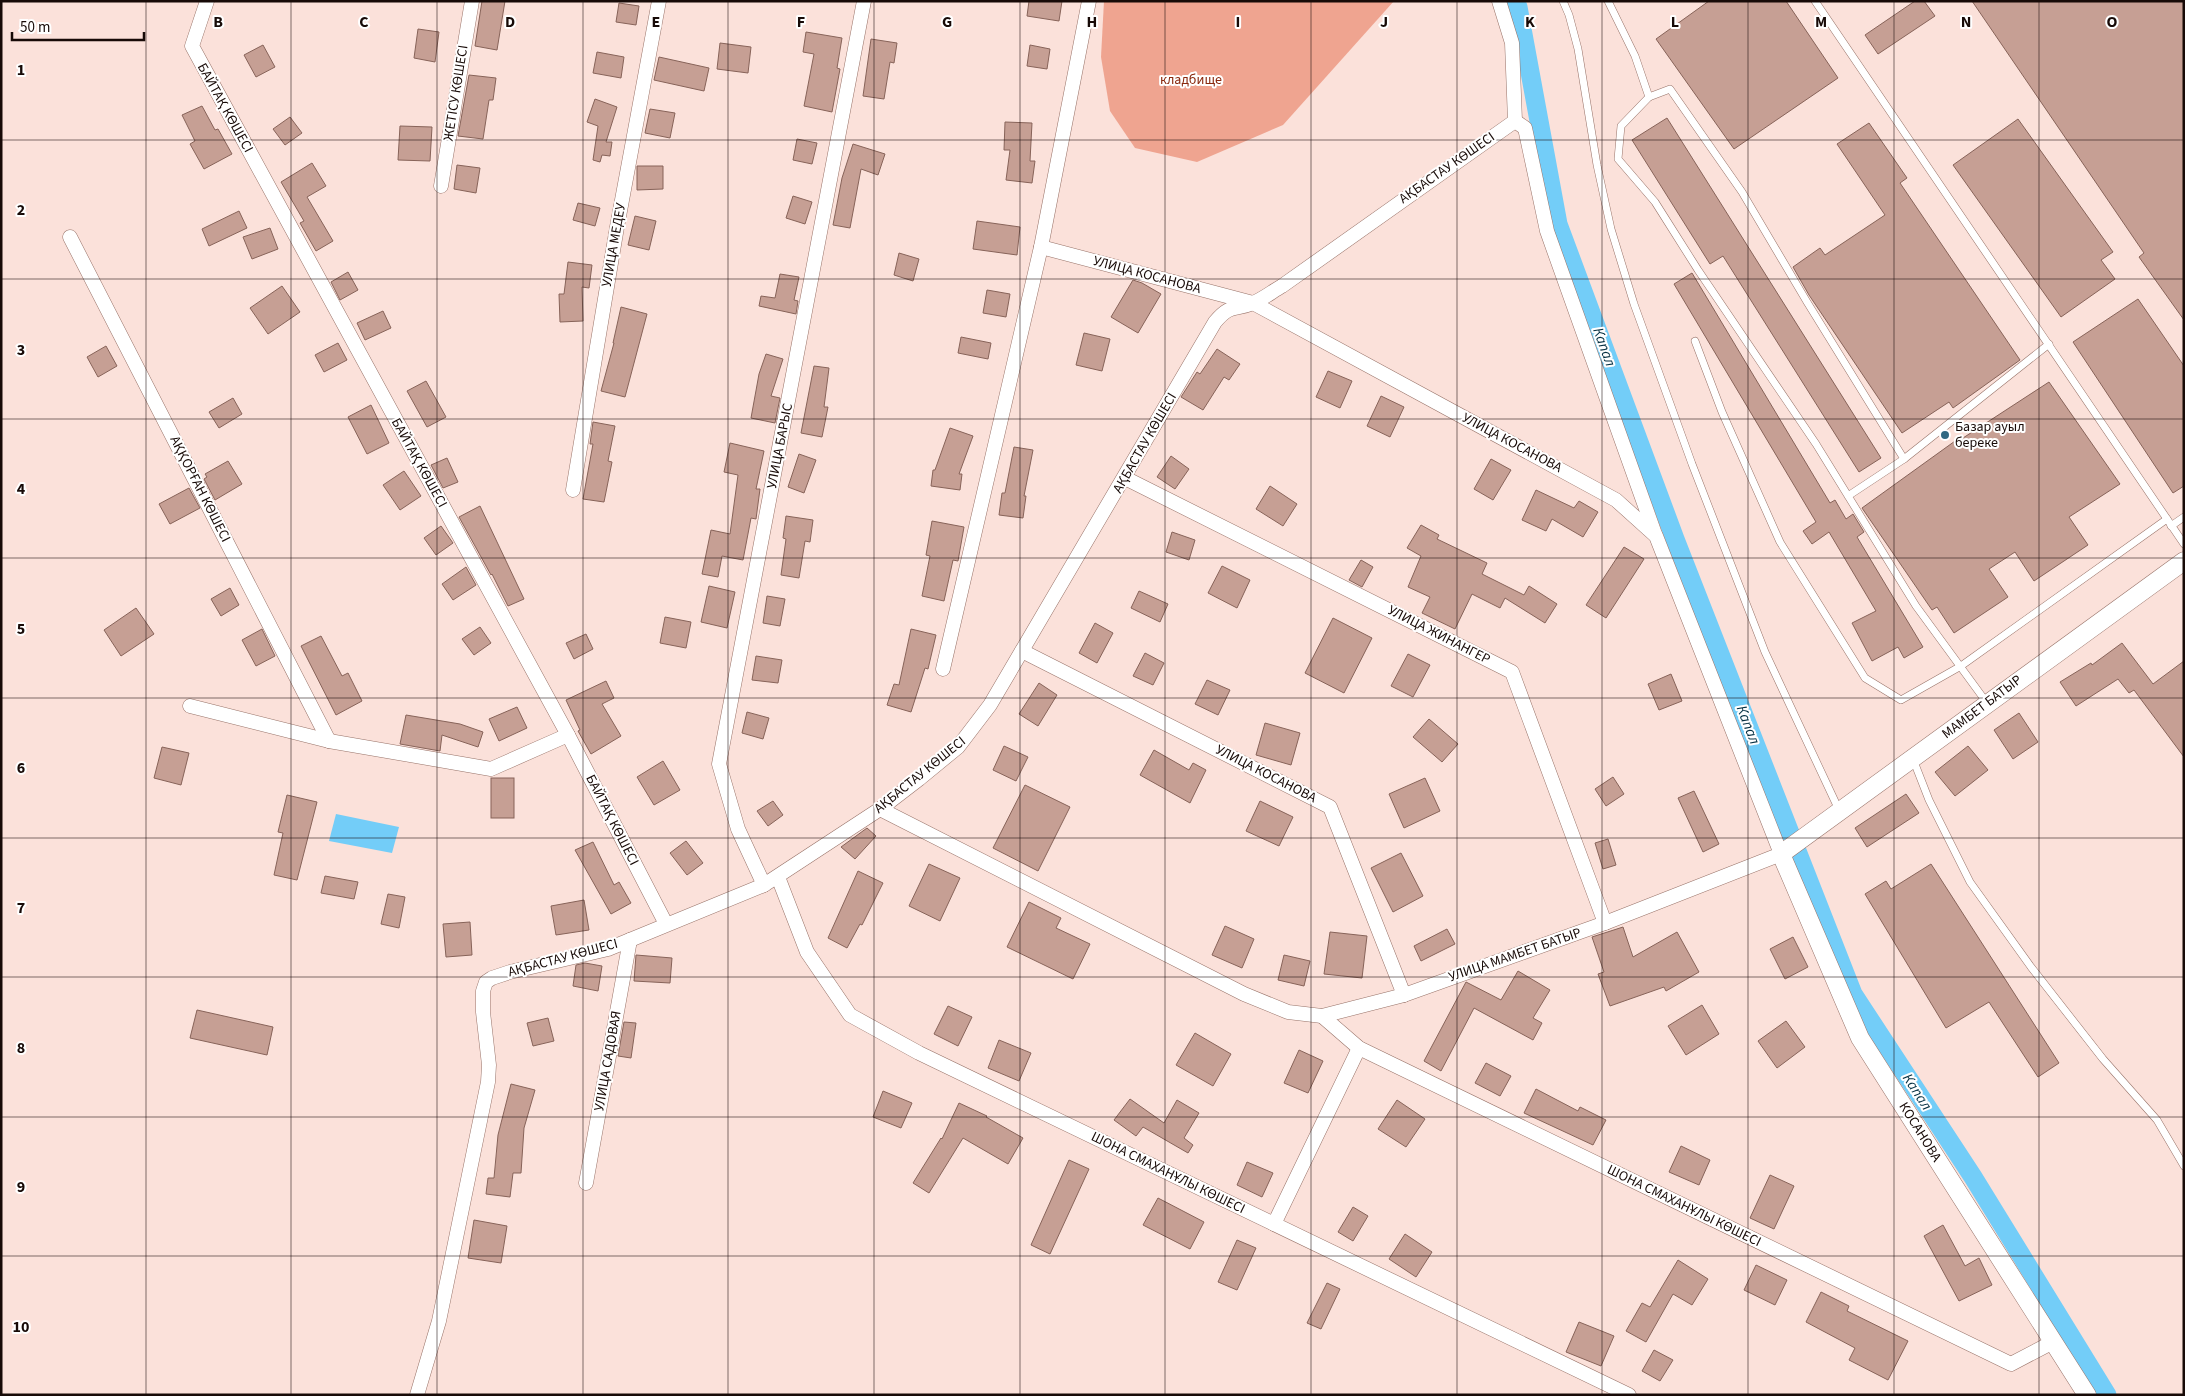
<svg xmlns="http://www.w3.org/2000/svg" width="2185" height="1396" viewBox="0 0 2185 1396" font-family="'Source Sans 3',sans-serif">
	<rect width="100%" height="100%" fill="#fbe1da"/>
	<!-- green -->
	<path fill="#efa490" d="M1104,1H1394L1283,125L1197,162L1135,148L1110,111L1101,57Z"/>
	<!-- water -->
	<path fill="#73cdf8" d="M336,814L399,827L392,853L329,841Z"/>
	<g fill="none" stroke-linecap="round" stroke-linejoin="round">
		<!-- canal -->
		<path stroke="#73cdf8" stroke-width="19" d="M1515,1L1518,7L1558,224L1675,539L1853,994L1973,1177L2107,1395"/>
	</g>
	<!-- building -->
	<g fill="#c69f94" stroke="#876359">
		<path d="M482,1H505L497,50L475,46Z"/>
		<path d="M1029,1H1062L1059,21L1027,16Z"/>
		<path d="M1709,1H1786L1838,78L1734,149L1656,39Z"/>
		<path d="M1915,1H1924L1935,16L1878,54L1865,35Z"/>
		<path d="M1972,1H2184V320L2139,257L2144,253Z"/>
		<path d="M619,3L639,6L636,25L616,22Z"/>
		<path d="M418,29L439,32L435,62L414,58Z"/>
		<path d="M806,32L842,38L837,68L840,69L832,112L804,106L814,54L803,52Z"/>
		<path d="M871,39L897,43L894,63L890,62L884,99L863,96Z"/>
		<path d="M720,43L751,47L748,73L717,69Z"/>
		<path d="M263,45L275,67L256,77L244,55Z"/>
		<path d="M1030,45L1050,49L1047,69L1027,66Z"/>
		<path d="M597,52L624,57L621,78L593,73Z"/>
		<path d="M659,57L709,68L704,91L654,80Z"/>
		<path d="M469,75L496,78L493,100H489L483,139L458,136Z"/>
		<path d="M595,99L617,107L606,142H612L610,156L602,155L600,162L593,160L598,126L587,122Z"/>
		<path d="M202,106L215,130L218,129L232,154L204,169L190,144L195,141L182,115Z"/>
		<path d="M650,109L675,113L670,138L645,133Z"/>
		<path d="M290,117L302,133L285,145L273,129Z"/>
		<path d="M1667,118L1881,458L1859,472L1723,256L1710,264L1632,140Z"/>
		<path d="M2018,119L2113,252L2101,260L2115,279L2061,317L1953,165Z"/>
		<path d="M1005,122L1032,123L1030,161H1035L1032,183L1006,180L1010,150H1004Z"/>
		<path d="M1869,123L1907,178L1900,183L2020,360L1953,408L1949,402L1902,433L1809,295L1793,267L1820,248L1825,255L1885,215L1837,144Z"/>
		<path d="M400,126L432,127L430,161L398,160Z"/>
		<path d="M797,139L817,143L812,164L793,160Z"/>
		<path d="M853,144L885,154L878,175L861,169L850,228L833,225L842,178Z"/>
		<path d="M312,163L326,186L307,197L333,241L316,251L300,223L304,221L281,182Z"/>
		<path d="M457,165L480,168L476,193L454,189Z"/>
		<path d="M637,166H663V189L637,190Z"/>
		<path d="M793,196L812,202L805,224L786,218Z"/>
		<path d="M578,203L600,208L595,226L573,220Z"/>
		<path d="M239,211L247,228L209,246L202,229Z"/>
		<path d="M635,216L656,221L649,250L628,245Z"/>
		<path d="M977,221L1020,227L1017,255L973,249Z"/>
		<path d="M270,228L278,249L252,259L243,237Z"/>
		<path d="M899,253L919,259L913,281L894,275Z"/>
		<path d="M568,262L592,265L589,288L582,287L583,321L560,322L559,294H564Z"/>
		<path d="M348,272L358,290L340,300L331,282Z"/>
		<path d="M1692,273L1830,503L1835,500L1846,519L1853,514L1864,532L1857,537L1923,647L1904,658L1898,647L1872,661L1852,623L1876,611L1829,532L1812,544L1803,531L1816,522L1674,284Z"/>
		<path d="M780,274L799,277L794,300L798,301L796,314L759,306L761,296L775,298Z"/>
		<path d="M1133,280L1142,283L1161,294L1138,333L1111,317Z"/>
		<path d="M282,286L300,312L268,334L250,308Z"/>
		<path d="M987,290L1010,294L1006,317L983,313Z"/>
		<path d="M2138,299L2184,366V486L2173,493L2073,342Z"/>
		<path d="M621,307L647,314L625,397L601,391L614,343H613Z"/>
		<path d="M383,311L391,328L365,340L357,323Z"/>
		<path d="M1084,333L1110,339L1102,371L1076,365Z"/>
		<path d="M961,337L991,343L988,359L958,353Z"/>
		<path d="M338,343L347,360L324,372L315,355Z"/>
		<path d="M106,346L117,366L98,377L87,357Z"/>
		<path d="M1217,349L1240,364L1229,380L1224,377L1203,410L1181,397L1197,372L1200,374Z"/>
		<path d="M766,354L783,359L771,396L780,398L775,423L751,418L759,374Z"/>
		<path d="M814,366L829,368L824,407H828L822,437L801,433Z"/>
		<path d="M1328,371L1352,381L1340,408L1316,397Z"/>
		<path d="M426,381L446,417L427,427L407,391Z"/>
		<path d="M2049,382L2120,484L2069,517L2088,545L2034,581L2015,552L1989,569L2008,597L1954,633L1937,607L1932,610L1862,508L1962,436L1963,438Z"/>
		<path d="M1381,396L1404,407L1390,437L1367,426Z"/>
		<path d="M233,398L242,414L219,428L209,412Z"/>
		<path d="M371,405L389,443L367,454L348,417Z"/>
		<path d="M593,422L615,426L608,461L612,462L604,502L583,499L593,444H590Z"/>
		<path d="M950,428L973,436L959,474H962L960,490L931,486L933,470H935Z"/>
		<path d="M730,443L764,451L756,489H760L756,519L751,518L743,560L722,556L718,577L702,574L711,530L730,534L738,475L724,472Z"/>
		<path d="M1014,447L1033,450L1024,496H1026L1023,518L999,515L1002,493H1005Z"/>
		<path d="M799,454L816,460L804,493L788,487Z"/>
		<path d="M1171,456L1189,469L1175,489L1157,477Z"/>
		<path d="M447,458L458,482L443,488L431,465Z"/>
		<path d="M1491,459L1511,470L1493,500L1474,489Z"/>
		<path d="M228,461L242,484L215,500L204,479L207,477L205,474Z"/>
		<path d="M404,471L421,496L400,510L383,485Z"/>
		<path d="M1270,486L1297,504L1283,526L1256,509Z"/>
		<path d="M189,488L200,508L170,524L159,504Z"/>
		<path d="M1536,490L1574,508L1579,501L1598,512L1583,537L1552,519L1546,531L1522,520Z"/>
		<path d="M480,506L524,599L508,606L492,574L491,575L459,517Z"/>
		<path d="M786,516L813,520L810,542L805,541L799,578L781,575L786,539L783,538Z"/>
		<path d="M932,521L964,527L958,561L953,560L944,601L922,596L930,556L926,555Z"/>
		<path d="M1421,525L1439,535L1437,539L1487,563L1482,574L1524,595L1529,586L1557,604L1545,623L1505,598L1500,608L1472,594L1455,629L1422,613L1430,597L1408,587L1421,556L1407,548Z"/>
		<path d="M441,526L453,543L436,555L424,538Z"/>
		<path d="M1172,532L1195,540L1189,560L1166,552Z"/>
		<path d="M1624,547L1644,559L1606,618L1586,605Z"/>
		<path d="M1361,560L1373,567L1362,587L1349,580Z"/>
		<path d="M1222,566L1250,580L1237,608L1208,593Z"/>
		<path d="M466,567L476,585L453,600L442,584Z"/>
		<path d="M709,586L735,592L727,628L701,622Z"/>
		<path d="M230,588L239,605L221,616L211,599Z"/>
		<path d="M1139,591L1168,604L1160,622L1131,608Z"/>
		<path d="M767,596L785,599L780,626L763,623Z"/>
		<path d="M136,608L154,634L121,656L104,630Z"/>
		<path d="M665,617L691,622L686,648L660,643Z"/>
		<path d="M1333,618L1372,638L1344,693L1305,673Z"/>
		<path d="M1095,623L1113,633L1097,663L1079,653Z"/>
		<path d="M480,627L491,643L474,655L462,639Z"/>
		<path d="M262,629L275,656L256,666L242,640Z"/>
		<path d="M911,629L936,635L928,669L925,668L911,712L887,705L894,684L899,685Z"/>
		<path d="M586,634L593,649L574,659L566,643Z"/>
		<path d="M321,636L342,676L348,673L362,701L336,715L301,646Z"/>
		<path d="M2122,643L2153,684L2184,661V757L2134,690L2129,693L2118,679L2076,706L2060,682L2091,663L2092,665Z"/>
		<path d="M1145,653L1164,663L1153,685L1133,676Z"/>
		<path d="M1408,654L1430,665L1413,697L1391,686Z"/>
		<path d="M756,656L782,660L778,683L752,680Z"/>
		<path d="M1671,674L1682,701L1659,710L1648,684Z"/>
		<path d="M1207,680L1230,690L1218,715L1195,704Z"/>
		<path d="M606,681L614,698L602,704L621,736L591,754L578,731L580,730L566,700Z"/>
		<path d="M1039,683L1057,695L1038,726L1019,714Z"/>
		<path d="M517,707L527,728L499,741L489,719Z"/>
		<path d="M747,712L769,718L763,739L742,733Z"/>
		<path d="M2019,713L2038,742L2013,759L1994,730Z"/>
		<path d="M406,715L460,724L483,732L478,747L442,735L440,751L400,744Z"/>
		<path d="M1429,719L1458,744L1442,762L1413,737Z"/>
		<path d="M1265,723L1300,733L1291,765L1256,755Z"/>
		<path d="M1004,746L1028,757L1016,781L993,770Z"/>
		<path d="M1968,746L1988,770L1955,796L1935,772Z"/>
		<path d="M162,747L189,753L181,785L154,778Z"/>
		<path d="M1154,750L1189,770L1193,763L1206,770L1190,803L1140,775Z"/>
		<path d="M663,761L680,790L654,805L637,777Z"/>
		<path d="M1613,777L1624,794L1606,806L1595,789Z"/>
		<rect x="491" y="778" width="23" height="40"/>
		<path d="M1425,778L1440,811L1404,828L1389,794Z"/>
		<path d="M1025,785L1070,807L1038,871L993,848Z"/>
		<path d="M1694,791L1719,844L1703,852L1678,798Z"/>
		<path d="M1906,794L1919,813L1867,847L1855,828Z"/>
		<path d="M287,795L317,802L297,880L274,875L283,833L278,832Z"/>
		<path d="M773,801L783,815L768,826L757,811Z"/>
		<path d="M1260,801L1293,817L1279,846L1246,831Z"/>
		<path d="M867,828L876,836L855,859L841,847Z"/>
		<path d="M1608,839L1616,865L1603,869L1595,843Z"/>
		<path d="M686,841L703,863L687,875L670,853Z"/>
		<path d="M593,842L614,885L619,882L631,903L611,914L575,850Z"/>
		<path d="M1401,853L1423,896L1393,912L1371,868Z"/>
		<path d="M929,864L960,878L940,921L909,906Z"/>
		<path d="M1931,864L2059,1063L2038,1077L1989,1002L1946,1028L1865,894L1886,881L1891,889Z"/>
		<path d="M858,871L883,883L862,925L860,924L847,948L828,938Z"/>
		<path d="M325,876L358,882L354,899L321,893Z"/>
		<path d="M388,894L405,897L399,928L381,924Z"/>
		<path d="M584,900L589,930L556,935L551,906Z"/>
		<path d="M1029,902L1061,918L1056,928L1090,944L1073,979L1007,947Z"/>
		<path d="M470,922L472,955L446,957L443,924Z"/>
		<path d="M1225,926L1254,939L1242,968L1212,955Z"/>
		<path d="M1623,927L1633,957L1677,932L1699,972L1666,991L1664,987L1610,1006L1598,974L1604,972L1592,937Z"/>
		<path d="M1447,929L1455,944L1421,961L1414,946Z"/>
		<path d="M1330,932L1367,936L1362,978L1324,974Z"/>
		<path d="M1793,937L1808,967L1785,979L1770,949Z"/>
		<path d="M636,955L672,958L670,983L634,981Z"/>
		<path d="M1284,955L1310,961L1304,986L1278,980Z"/>
		<path d="M585,963L602,966L598,991L573,986L576,965Z"/>
		<path d="M1518,971L1550,990L1533,1018L1542,1023L1533,1040L1474,1008L1441,1071L1424,1061L1466,982L1501,1000Z"/>
		<path d="M1702,1005L1719,1034L1686,1055L1668,1026Z"/>
		<path d="M948,1006L972,1017L958,1046L934,1034Z"/>
		<path d="M197,1010L273,1027L267,1055L190,1038Z"/>
		<path d="M548,1018L554,1041L533,1046L527,1023Z"/>
		<path d="M1786,1021L1805,1047L1777,1068L1758,1041Z"/>
		<path d="M624,1022L636,1023L631,1058L618,1056Z"/>
		<path d="M1195,1033L1231,1054L1213,1086L1176,1065Z"/>
		<path d="M999,1040L1031,1053L1019,1081L988,1068Z"/>
		<path d="M1299,1050L1323,1061L1308,1093L1284,1083Z"/>
		<path d="M1486,1063L1511,1076L1500,1096L1475,1083Z"/>
		<path d="M511,1084L535,1090L524,1128L521,1173H513L510,1197L486,1194L488,1178H494L498,1135Z"/>
		<path d="M1536,1089L1578,1111L1580,1107L1606,1120L1593,1145L1524,1113Z"/>
		<path d="M883,1091L912,1103L901,1128L873,1117Z"/>
		<path d="M1130,1099L1164,1123L1177,1100L1199,1113L1184,1138L1193,1145L1188,1153L1143,1127L1136,1136L1114,1120Z"/>
		<path d="M1397,1100L1425,1119L1406,1147L1378,1129Z"/>
		<path d="M959,1103L987,1116L986,1117L1023,1138L1008,1164L963,1138L929,1193L913,1183L941,1138L942,1139Z"/>
		<path d="M1681,1146L1710,1160L1699,1185L1669,1172Z"/>
		<path d="M1069,1160L1089,1169L1050,1254L1031,1245Z"/>
		<path d="M1247,1162L1273,1173L1262,1197L1237,1185Z"/>
		<path d="M1770,1175L1794,1186L1774,1229L1750,1218Z"/>
		<path d="M1158,1198L1204,1222L1190,1249L1143,1225Z"/>
		<path d="M1353,1207L1368,1216L1353,1241L1338,1232Z"/>
		<path d="M474,1220L507,1226L501,1263L468,1258Z"/>
		<path d="M1943,1225L1965,1266L1979,1258L1992,1285L1959,1301L1924,1236Z"/>
		<path d="M1405,1234L1432,1252L1416,1277L1389,1259Z"/>
		<path d="M1237,1240L1256,1248L1237,1290L1218,1282Z"/>
		<path d="M1678,1260L1708,1279L1692,1305L1673,1294L1646,1342L1626,1331L1642,1303L1650,1307Z"/>
		<path d="M1756,1265L1787,1280L1775,1305L1744,1290Z"/>
		<path d="M1327,1283L1340,1289L1321,1329L1307,1323Z"/>
		<path d="M1821,1292L1849,1306L1847,1311L1908,1341L1888,1380L1849,1360L1855,1348L1806,1322Z"/>
		<path d="M1579,1322L1614,1336L1601,1366L1566,1352Z"/>
		<path d="M1654,1350L1673,1360L1660,1381L1642,1371Z"/>
	</g>
	<g fill="none" stroke-linecap="round" stroke-linejoin="round">
		<defs>
			<g id="service">
				<path d="M1563,1L1569,15L1578,49L1597,165L1611,229L1634,304L1692,464L1765,652L1839,810"/>
				<path d="M1608,1L1635,56L1649,97"/>
				<path d="M1815,1L2184,544"/>
				<path d="M1695,341L1722,412L1780,542L1865,678L1901,700L1961,666L2167,519"/>
				<path d="M1904,459L2049,344"/>
				<path d="M1848,496L1904,459L1807,302L1742,192L1670,89L1649,97L1621,126L1618,159L1655,202L1698,270L1816,444L1916,606L1987,703"/>
				<path d="M2171,526L2184,517"/>
				<path d="M1913,759L1929,800L1970,882L2031,967L2103,1059L2157,1120L2184,1166"/>
			</g>
			<g id="minor">
				<path d="M207,1L192,46L568,735L666,924"/>
				<path d="M1499,1L1512,43L1515,121"/>
				<path d="M1515,121L1525,128L1547,231L1655,534"/>
				<path d="M441,186L472,1"/>
				<path d="M70,237L329,741"/>
				<path d="M1125,478L1512,672L1605,923"/>
				<path d="M573,490L617,227L659,1"/>
				<path d="M1022,651L1330,807L1404,995"/>
				<path d="M943,669L1041,247L1089,1"/>
				<path d="M190,706L329,741L491,769L568,735"/>
				<path d="M880,809L1244,994L1288,1012L1322,1016L1404,995L1605,923L1781,854L1656,536L1616,500L1253,303L1041,247"/>
				<path d="M778,877L807,952L850,1015L919,1053L1629,1395"/>
				<path d="M764,885L738,829L719,764L864,1"/>
				<path d="M1322,1016L1359,1048L2011,1364L2053,1342"/>
				<path d="M586,1183L630,940"/>
				<path d="M1274,1224L1359,1048"/>
				<path d="M417,1395L439,1321L488,1082L489,1065L483,1012V991L486,982L492,978L510,972L608,949L764,885L880,809L919,779L958,747L990,705L1215,322C1231,303 1234,311 1253,303C1263,299 1273,291 1282,286L1515,121"/>
			</g>
			<path id="tertiary" d="M2087,1395L1860,1038L1781,854L2184,561"/>
		</defs>
		<!-- service casing -->
		<use href="#service" stroke="#987369" stroke-width="8"/>
		<!-- minor casing -->
		<use href="#minor" stroke="#987369" stroke-width="15"/>
		<!-- tertiary casing -->
		<use href="#tertiary" stroke="#987369" stroke-width="19"/>
		<!-- service -->
		<use href="#service" stroke="#fff" stroke-width="7"/>
		<!-- minor -->
		<use href="#minor" stroke="#fff" stroke-width="14"/>
		<!-- tertiary -->
		<use href="#tertiary" stroke="#fff" stroke-width="18"/>
	</g>
	<!-- grid -->
	<path fill="none" stroke="#170a07" stroke-width="1" stroke-opacity="0.55" d="M146,1V1395M291,1V1395M437,1V1395M583,1V1395M728,1V1395M874,1V1395M1020,1V1395M1165,1V1395M1311,1V1395M1457,1V1395M1602,1V1395M1748,1V1395M1894,1V1395M2039,1V1395M1,140H2184M1,279H2184M1,419H2184M1,558H2184M1,698H2184M1,838H2184M1,977H2184M1,1117H2184M1,1256H2184"/>
	<!-- markers -->
	<circle fill="#306882" stroke="#fff" stroke-width="2" cx="1945" cy="435" r="5"/>
	<g text-anchor="middle" dominant-baseline="central" stroke-width="4" stroke-linejoin="round" paint-order="stroke">
		<!-- park labels -->
		<g font-size="14" fill="#89290e" stroke="#fff">
			<text x="1191" y="80">кладбище</text>
		</g>
		<!-- street labels -->
		<g font-size="14" fill="#170a07" stroke="#fff">
			<text transform="translate(456 93) rotate(-81)">ЖЕТІСУ КӨШЕСІ</text>
			<text transform="translate(225 108) rotate(61)">БАЙТАҚ КӨШЕСІ</text>
			<text transform="translate(1447 168) rotate(-35)">АҚБАСТАУ КӨШЕСІ</text>
			<text transform="translate(614 245) rotate(-80)">УЛИЦА МЕДЕУ</text>
			<text transform="translate(1147 275) rotate(15)">УЛИЦА КОСАНОВА</text>
			<text transform="translate(1145 443) rotate(-60)">АҚБАСТАУ КӨШЕСІ</text>
			<text transform="translate(1512 443) rotate(28)">УЛИЦА КОСАНОВА</text>
			<text transform="translate(780 446) rotate(-79)">УЛИЦА БАРЫС</text>
			<text transform="translate(419 463) rotate(61)">БАЙТАҚ КӨШЕСІ</text>
			<text transform="translate(200 489) rotate(63)">АҚҚОРҒАН КӨШЕСІ</text>
			<text transform="translate(1439 635) rotate(27)">УЛИЦА ЖИHАНГЕР</text>
			<text transform="translate(1982 707) rotate(-37)">МАМБЕТ БАТЫР</text>
			<text transform="translate(1266 774) rotate(27)">УЛИЦА КОСАНОВА</text>
			<text transform="translate(920 775) rotate(-39)">АҚБАСТАУ КӨШЕСІ</text>
			<text transform="translate(612 820) rotate(63)">БАЙТАҚ КӨШЕСІ</text>
			<text transform="translate(1515 955) rotate(-19)">УЛИЦА МАМБЕТ БАТЫР</text>
			<text transform="translate(563 958) rotate(-15)">АҚБАСТАУ КӨШЕСІ</text>
			<text transform="translate(608 1061) rotate(-80)">УЛИЦА САДОВАЯ</text>
			<text transform="translate(1920 1132) rotate(58)">КОСАНОВА</text>
			<text transform="translate(1168 1173) rotate(26)">ШОНА СМАХАНҰЛЫ КӨШЕСІ</text>
			<text transform="translate(1684 1206) rotate(26)">ШОНА СМАХАНҰЛЫ КӨШЕСІ</text>
		</g>
		<!-- poi labels -->
		<g font-size="14" fill="#170a07" stroke="#fff" text-anchor="start">
			<text x="1955" y="427">Базар ауыл<tspan x="1955" dy="16">береке</tspan></text>
		</g>
		<!-- water labels -->
		<g font-size="15" font-style="italic" fill="#032e40" stroke="#fff">
			<text transform="translate(1604 347) rotate(70)">Капал</text>
			<text transform="translate(1748 725) rotate(69)">Капал</text>
			<text transform="translate(1917 1092) rotate(57)">Капал</text>
		</g>
	</g>
	<g font-size="16" text-anchor="middle" font-weight="bold" fill="#170a07" stroke="#fff" stroke-width="4" stroke-linejoin="round" paint-order="stroke">
		<text x="218" y="27">B</text>
		<text x="364" y="27">C</text>
		<text x="510" y="27">D</text>
		<text x="656" y="27">E</text>
		<text x="801" y="27">F</text>
		<text x="947" y="27">G</text>
		<text x="1092" y="27">H</text>
		<text x="1238" y="27">I</text>
		<text x="1384" y="27">J</text>
		<text x="1530" y="27">K</text>
		<text x="1675" y="27">L</text>
		<text x="1821" y="27">M</text>
		<text x="1966" y="27">N</text>
		<text x="2112" y="27">O</text>
		<text x="21" y="75">1</text>
		<text x="21" y="215">2</text>
		<text x="21" y="355">3</text>
		<text x="21" y="494">4</text>
		<text x="21" y="634">5</text>
		<text x="21" y="773">6</text>
		<text x="21" y="913">7</text>
		<text x="21" y="1053">8</text>
		<text x="21" y="1192">9</text>
		<text x="21" y="1332">10</text>
	</g>
	<!-- border -->
	<rect width="2185" height="1396" fill="none" stroke="#170a07" stroke-width="5"/>
	<!-- scale -->
	<path d="M12 32v8h132v-8" fill="none" stroke="#170a07" stroke-width="2.5"/>
	<text x="20" y="32" font-size="15" fill="#170a07" stroke="#ffffff" stroke-width="4" paint-order="stroke">50 m</text>
</svg>
